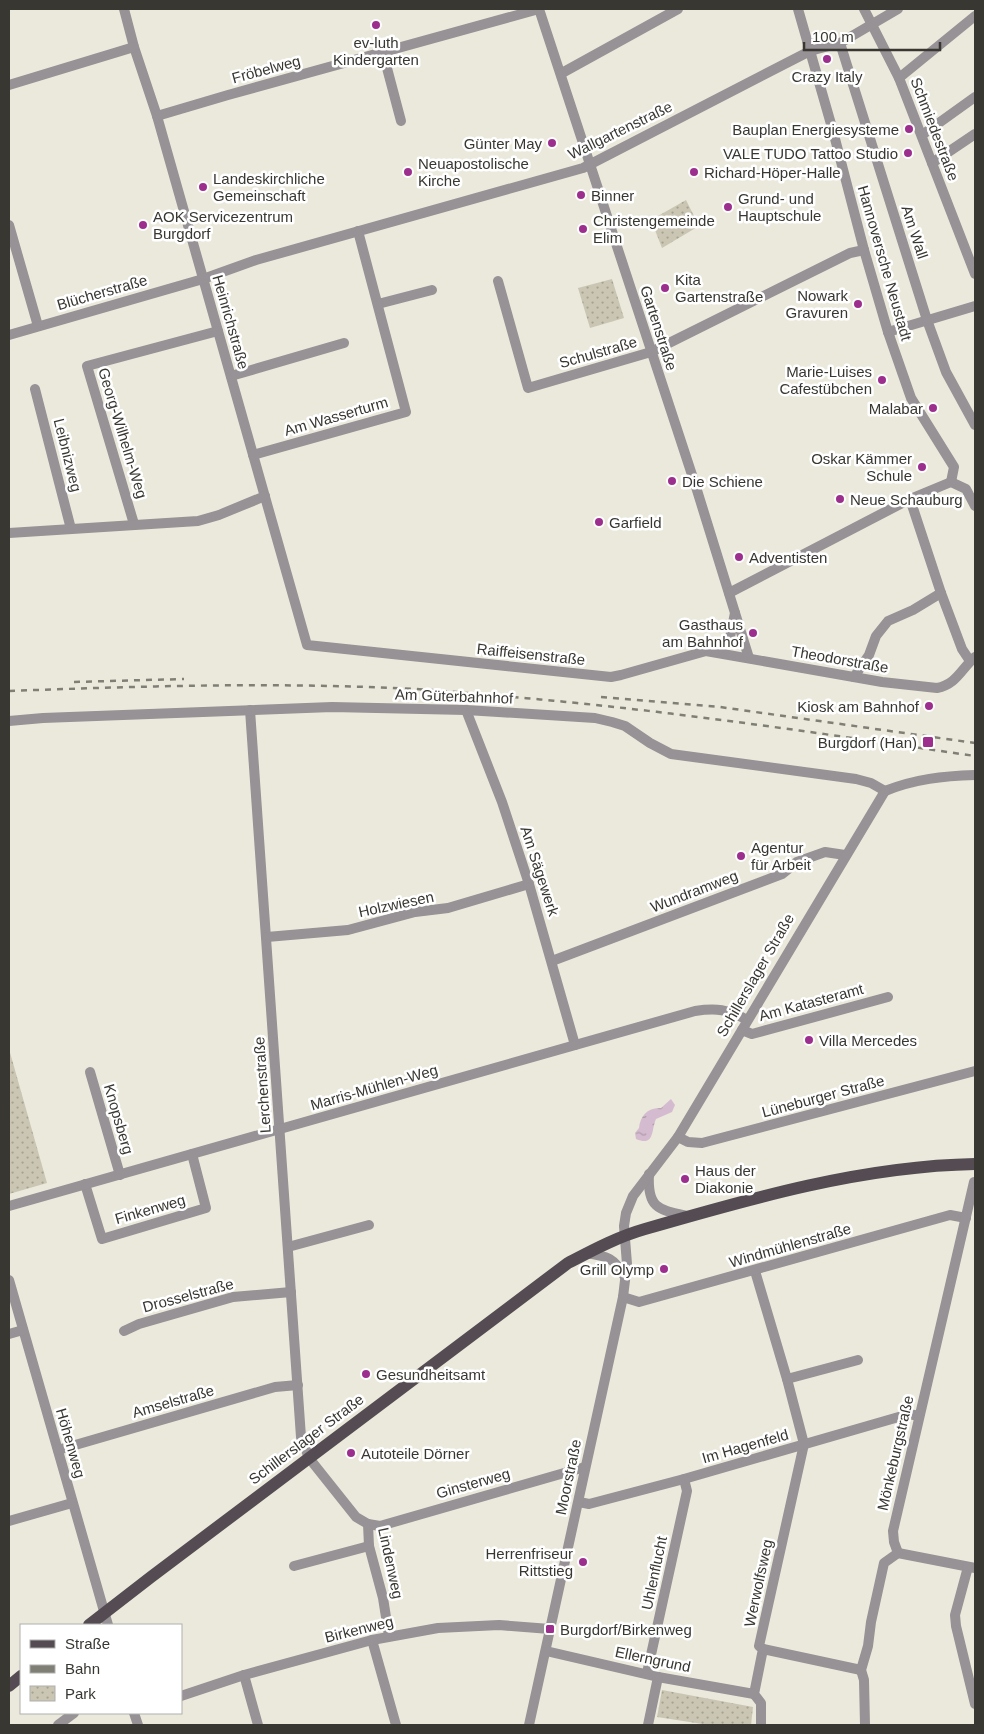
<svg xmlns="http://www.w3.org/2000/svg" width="984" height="1734" viewBox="0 0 984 1734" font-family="Arial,sans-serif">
	<defs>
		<pattern id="park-dots" width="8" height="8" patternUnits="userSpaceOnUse" patternTransform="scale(1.25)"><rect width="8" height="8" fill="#cac6b3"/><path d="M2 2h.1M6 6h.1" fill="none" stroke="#a5a292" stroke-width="1.8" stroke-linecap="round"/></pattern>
		<pattern id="water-ripples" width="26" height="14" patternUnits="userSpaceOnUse" patternTransform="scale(1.25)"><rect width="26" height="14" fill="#d5bbcf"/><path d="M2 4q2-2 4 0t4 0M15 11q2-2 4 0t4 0" fill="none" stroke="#ae99a9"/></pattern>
	</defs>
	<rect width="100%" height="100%" fill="#ebe9dc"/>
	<!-- park -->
	<g fill="url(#park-dots)">
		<path d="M686,200L699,226L662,248L651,220Z"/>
		<path d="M612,279L624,318L590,328L578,288Z"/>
		<path d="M9,1049L47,1183L9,1194Z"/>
		<path d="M662,1690L753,1707L751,1725H709L657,1717Z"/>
	</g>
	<!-- water -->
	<path fill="url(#water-ripples)" d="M671,1099L675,1105L672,1112L656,1119C651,1130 655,1147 636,1139L635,1133L639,1128C640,1116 648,1107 661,1108Z"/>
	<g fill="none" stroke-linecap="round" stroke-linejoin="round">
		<!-- street -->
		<g stroke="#969295" stroke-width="10">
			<path d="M124,9L134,47L157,116L307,645L611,677L621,675L706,651L882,682L937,688C957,684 961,669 975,657"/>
			<path d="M539,9L696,487L749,658"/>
			<path d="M798,9L833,131L864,250L888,332L911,398L954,467L951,482"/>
			<path d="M864,9L899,78L975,274"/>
			<path d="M840,43L927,320L946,372L975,425"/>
			<path d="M383,53L401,121"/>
			<path d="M562,73L678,9"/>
			<path d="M899,78L975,16"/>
			<path d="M9,85L134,47"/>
			<path d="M157,116L228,95L539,9"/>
			<path d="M922,135L975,97"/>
			<path d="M932,163L975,134"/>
			<path d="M9,225L38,326"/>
			<path d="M498,281L528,388L651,352L850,253L864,250"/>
			<path d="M378,304L432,290"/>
			<path d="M888,332L975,306"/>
			<path d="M9,335L203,279L256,260L583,168L810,51L840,43L898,9"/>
			<path d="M231,376L344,343"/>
			<path d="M35,389L71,529"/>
			<path d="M253,455L406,412L358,231"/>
			<path d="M951,482L966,489L975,506"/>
			<path d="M910,499L941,593L962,649L970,661"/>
			<path d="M134,524L87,366L218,331"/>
			<path d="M9,533L198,521L219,515L265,496"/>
			<path d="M729,593L910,499L951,482"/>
			<path d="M716,652L730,637L735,613"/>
			<path d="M854,677L869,655L876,636L888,621L913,610L941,593"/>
			<path d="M250,710L301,1437L309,1458L356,1517L368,1524L369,1546L383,1598L389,1636"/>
			<path d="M466,710L502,802L529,884L575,1045"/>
			<path d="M9,721L43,718L332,707L466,710L595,718L612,722L625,726L650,743L671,754L856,779L871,783L885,791"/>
			<path d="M885,791C915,779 943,776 975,775"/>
			<path d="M267,937L348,930L415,912L448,908L529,884"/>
			<path d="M552,961L782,874L797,862L825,852L845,855"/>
			<path d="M742,1030L752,1034L888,997"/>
			<path d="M90,1072L120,1175"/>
			<path d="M678,1137L688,1142L702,1143L975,1071"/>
			<path d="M649,1174C647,1209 659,1210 688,1216"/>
			<path d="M85,1184L102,1239L206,1208L192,1154"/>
			<path d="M9,1206L695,1011C716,1008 728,1009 747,1020"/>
			<path d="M288,1247L369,1225"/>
			<path d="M586,1253C608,1256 614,1258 625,1277"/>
			<path d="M755,1271L787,1379L804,1444L759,1646L763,1649L754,1694L761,1703V1725"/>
			<path d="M9,1280L108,1625"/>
			<path d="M623,1297L639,1302L950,1215L966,1218"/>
			<path d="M124,1331L139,1324L233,1297L291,1292"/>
			<path d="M9,1334L23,1330"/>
			<path d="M787,1379L858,1360"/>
			<path d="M58,1450L275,1387L298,1385"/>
			<path d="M579,1502L589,1504L684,1479L909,1414L919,1416"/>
			<path d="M9,1521L72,1503"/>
			<path d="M368,1524L380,1526L585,1467"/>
			<path d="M898,1553L975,1568"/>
			<path d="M294,1566L369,1546"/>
			<path d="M968,1567L955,1615L956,1626L975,1704"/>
			<path d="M372,1640L396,1725"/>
			<path d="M763,1649L861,1670"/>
			<path d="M546,1651L658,1677L754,1694"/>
			<path d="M647,1673L687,1491L684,1479"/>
			<path d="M244,1675L258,1725"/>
			<path d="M181,1696L244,1675L372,1640L438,1628L499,1625L550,1629"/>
			<path d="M134,1713L138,1725"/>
			<path d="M58,1725L74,1713"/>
			<path d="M529,1725L623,1297L627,1264L624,1226L626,1213L633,1196L678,1137L885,791"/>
			<path d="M648,1725L658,1677"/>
			<path d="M865,1725L864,1680L861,1670L868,1646L871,1622L884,1563L898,1553L894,1542L893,1531L974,1182"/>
		</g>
		<!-- primary -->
		<g stroke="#544c52" stroke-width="12">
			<path d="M89,1625L151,1577L568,1263C593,1250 617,1237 645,1229C752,1198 863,1166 975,1164"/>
			<path d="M9,1686L21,1676"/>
		</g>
		<!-- rail -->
		<g stroke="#807f76" stroke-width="2.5" stroke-dasharray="6 6" stroke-linecap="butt">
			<path d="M74,682L184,679"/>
			<path d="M9,691C144,686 278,682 414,689C443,690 472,694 501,696C660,709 818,733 975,756"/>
			<path d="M601,697L720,707L975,743"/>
		</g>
	</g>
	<!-- markers -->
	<g fill="#9c2e8e" stroke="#fff" stroke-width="2">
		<circle cx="376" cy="25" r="5"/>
		<circle cx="827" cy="59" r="5"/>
		<circle cx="909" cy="129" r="5"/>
		<circle cx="552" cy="143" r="5"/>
		<circle cx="908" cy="153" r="5"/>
		<circle cx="408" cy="172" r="5"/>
		<circle cx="694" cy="172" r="5"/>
		<circle cx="203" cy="187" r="5"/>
		<circle cx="581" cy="195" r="5"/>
		<circle cx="728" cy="207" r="5"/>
		<circle cx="143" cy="225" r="5"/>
		<circle cx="583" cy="229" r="5"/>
		<circle cx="665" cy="288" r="5"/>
		<circle cx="858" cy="304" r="5"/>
		<circle cx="882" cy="380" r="5"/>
		<circle cx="933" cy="408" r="5"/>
		<circle cx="922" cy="467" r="5"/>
		<circle cx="672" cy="481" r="5"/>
		<circle cx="840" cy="499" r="5"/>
		<circle cx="599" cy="522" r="5"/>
		<circle cx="739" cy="557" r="5"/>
		<circle cx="753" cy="633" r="5"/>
		<circle cx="929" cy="706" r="5"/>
		<rect x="922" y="736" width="12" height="12" rx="2.5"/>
		<circle cx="741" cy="856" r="5"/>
		<circle cx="809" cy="1040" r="5"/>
		<circle cx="685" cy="1179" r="5"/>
		<circle cx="664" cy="1269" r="5"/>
		<circle cx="366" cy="1374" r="5"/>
		<circle cx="351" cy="1453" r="5"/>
		<circle cx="583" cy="1562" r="5"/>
		<rect x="545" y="1624" width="10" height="10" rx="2.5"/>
	</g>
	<g text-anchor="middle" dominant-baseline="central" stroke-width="5" stroke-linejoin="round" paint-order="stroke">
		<!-- poi labels -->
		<g font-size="15" fill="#383732" stroke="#fff" text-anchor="start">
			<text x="376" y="42" text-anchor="middle">ev-luth<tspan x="376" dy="17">Kindergarten</tspan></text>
			<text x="827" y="76" text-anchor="middle">Crazy Italy</text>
			<text x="899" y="129" text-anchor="end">Bauplan Energiesysteme</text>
			<text x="542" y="143" text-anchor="end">Günter May</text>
			<text x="898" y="153" text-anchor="end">VALE TUDO Tattoo Studio</text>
			<text x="418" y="163">Neuapostolische<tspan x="418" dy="17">Kirche</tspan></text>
			<text x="704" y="172">Richard-Höper-Halle</text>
			<text x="213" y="178">Landeskirchliche<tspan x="213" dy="17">Gemeinschaft</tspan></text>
			<text x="591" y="195">Binner</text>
			<text x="738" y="198">Grund- und<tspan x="738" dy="17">Hauptschule</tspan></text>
			<text x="153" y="216">AOK Servicezentrum<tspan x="153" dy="17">Burgdorf</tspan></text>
			<text x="593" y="220">Christengemeinde<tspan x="593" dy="17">Elim</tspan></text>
			<text x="675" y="279">Kita<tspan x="675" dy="17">Gartenstraße</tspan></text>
			<text x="848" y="295" text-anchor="end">Nowark<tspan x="848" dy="17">Gravuren</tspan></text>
			<text x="872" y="371" text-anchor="end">Marie-Luises<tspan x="872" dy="17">Cafestübchen</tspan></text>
			<text x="923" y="408" text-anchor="end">Malabar</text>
			<text x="912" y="458" text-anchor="end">Oskar Kämmer<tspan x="912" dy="17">Schule</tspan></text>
			<text x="682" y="481">Die Schiene</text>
			<text x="850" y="499">Neue Schauburg</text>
			<text x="609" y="522">Garfield</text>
			<text x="749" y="557">Adventisten</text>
			<text x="743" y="624" text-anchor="end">Gasthaus<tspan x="743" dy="17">am Bahnhof</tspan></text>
			<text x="919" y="706" text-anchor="end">Kiosk am Bahnhof</text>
			<text x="917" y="742" text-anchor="end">Burgdorf (Han)</text>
			<text x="751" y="847">Agentur<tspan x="751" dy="17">für Arbeit</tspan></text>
			<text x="819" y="1040">Villa Mercedes</text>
			<text x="695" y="1170">Haus der<tspan x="695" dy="17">Diakonie</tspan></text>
			<text x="654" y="1269" text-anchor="end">Grill Olymp</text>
			<text x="376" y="1374">Gesundheitsamt</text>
			<text x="361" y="1453">Autoteile Dörner</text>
			<text x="573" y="1553" text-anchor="end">Herrenfriseur<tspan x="573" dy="17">Rittstieg</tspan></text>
			<text x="560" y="1629">Burgdorf/Birkenweg</text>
		</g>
		<!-- street labels -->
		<g font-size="15" fill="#383732" stroke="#fff">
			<text transform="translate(266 69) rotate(-15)">Fröbelweg</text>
			<text transform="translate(935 129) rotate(69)">Schmiedestraße</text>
			<text transform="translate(620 130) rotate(-26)">Wallgartenstraße</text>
			<text transform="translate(915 232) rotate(72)">Am Wall</text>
			<text transform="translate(885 263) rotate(74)">Hannoversche Neustadt</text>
			<text transform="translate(102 292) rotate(-16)">Blücherstraße</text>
			<text transform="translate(231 322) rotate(74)">Heinrichstraße</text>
			<text transform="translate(659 328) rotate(72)">Gartenstraße</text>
			<text transform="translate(598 352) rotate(-16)">Schulstraße</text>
			<text transform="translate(336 416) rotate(-16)">Am Wasserturm</text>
			<text transform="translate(123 433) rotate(73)">Georg-Wilhelm-Weg</text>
			<text transform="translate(68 455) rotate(76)">Leibnizweg</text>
			<text transform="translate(531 654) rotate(6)">Raiffeisenstraße</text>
			<text transform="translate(840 659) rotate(10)">Theodorstraße</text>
			<text transform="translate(454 696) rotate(2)">Am Güterbahnhof</text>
			<text transform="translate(540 871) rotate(72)">Am Sägewerk</text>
			<text transform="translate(694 891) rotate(-21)">Wundramweg</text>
			<text transform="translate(396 904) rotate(-12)">Holzwiesen</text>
			<text transform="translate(755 975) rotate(-60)">Schillerslager Straße</text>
			<text transform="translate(811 1002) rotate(-15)">Am Katasteramt</text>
			<text transform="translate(262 1085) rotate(-94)">Lerchenstraße</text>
			<text transform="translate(374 1087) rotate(-16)">Marris-Mühlen-Weg</text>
			<text transform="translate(823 1096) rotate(-15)">Lüneburger Straße</text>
			<text transform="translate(119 1119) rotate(74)">Knopsberg</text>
			<text transform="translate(150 1209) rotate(-16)">Finkenweg</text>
			<text transform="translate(790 1245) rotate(-16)">Windmühlenstraße</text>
			<text transform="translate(188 1295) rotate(-15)">Drosselstraße</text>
			<text transform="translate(173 1401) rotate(-16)">Amselstraße</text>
			<text transform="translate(306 1439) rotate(-37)">Schillerslager Straße</text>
			<text transform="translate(71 1443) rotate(74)">Höhenweg</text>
			<text transform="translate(745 1446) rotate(-16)">Im Hagenfeld</text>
			<text transform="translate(895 1453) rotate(-77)">Mönkeburgstraße</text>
			<text transform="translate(568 1477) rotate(-78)">Moorstraße</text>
			<text transform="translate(473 1483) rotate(-16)">Ginsterweg</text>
			<text transform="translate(391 1563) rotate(78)">Lindenweg</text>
			<text transform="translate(654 1573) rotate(-78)">Uhlenflucht</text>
			<text transform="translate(758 1583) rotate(-78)">Werwolfsweg</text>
			<text transform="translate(359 1629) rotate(-14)">Birkenweg</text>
			<text transform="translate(653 1659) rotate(12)">Ellerngrund</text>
		</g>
	</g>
	<!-- border -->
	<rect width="984" height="1734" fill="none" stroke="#383732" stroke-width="20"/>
	<!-- legend -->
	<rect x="20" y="1624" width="162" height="90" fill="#ffffff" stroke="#afafad"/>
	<rect x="30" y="1640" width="25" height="8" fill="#544c52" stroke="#afafad"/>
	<text x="65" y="1649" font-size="15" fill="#383732">Straße</text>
	<rect x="30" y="1665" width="25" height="8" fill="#807f76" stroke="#afafad"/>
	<text x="65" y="1674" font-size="15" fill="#383732">Bahn</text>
	<rect x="30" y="1686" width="25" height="15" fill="url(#park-dots)" stroke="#afafad"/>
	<text x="65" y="1699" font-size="15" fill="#383732">Park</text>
	<!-- scale -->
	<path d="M804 42v8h136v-8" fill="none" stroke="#383732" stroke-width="2.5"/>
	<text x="812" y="42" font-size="15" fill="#383732" stroke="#ffffff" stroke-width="4" paint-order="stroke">100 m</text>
</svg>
